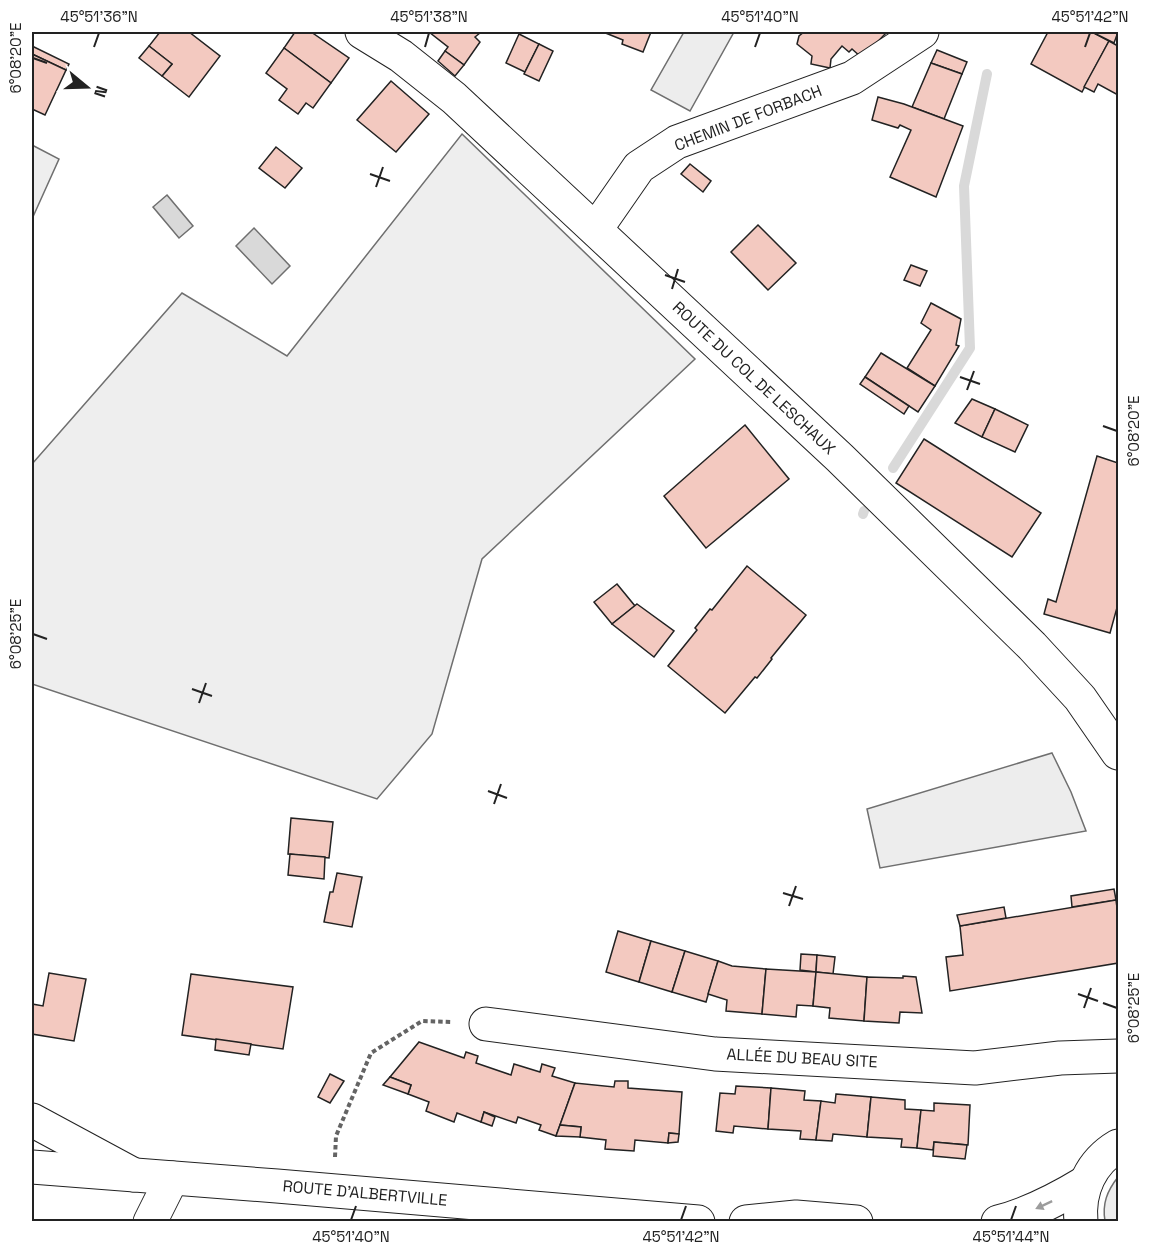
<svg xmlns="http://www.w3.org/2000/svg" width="1150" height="1253" viewBox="0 0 1150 1253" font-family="'Space Grotesk',sans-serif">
	<rect width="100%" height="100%" fill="#fff"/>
	<!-- green -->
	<g fill="#eee" stroke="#6f6f6f" stroke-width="1.5">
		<path d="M462,134L695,359L482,559L432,734L377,799L32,684V464L182,293L287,356Z"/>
		<path d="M32,145L59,159L32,219Z"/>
		<path d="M1118,1177V1221H1105C1102,1204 1107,1191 1118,1177Z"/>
	</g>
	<!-- parking -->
	<g fill="#ededed" stroke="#6f6f6f" stroke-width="1.5">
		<path d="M684,32H734L690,111L651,90Z"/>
		<path d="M1052,753L1071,792L1086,831L880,868L867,809Z"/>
	</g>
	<!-- water -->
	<g fill="#d9d9d9" stroke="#6f6f6f" stroke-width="1.5">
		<path d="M167,195L193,226L179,238L153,207Z"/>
		<path d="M254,228L290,266L272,284L236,246Z"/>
	</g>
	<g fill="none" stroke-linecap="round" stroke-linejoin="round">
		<!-- stream -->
		<g stroke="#d9d9d9" stroke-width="10">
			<path d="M893,468L970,348L964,186L987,74"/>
			<path d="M863,514L864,511"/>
		</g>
	</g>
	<!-- building -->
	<g fill="#f3c9c0" stroke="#222" stroke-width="1.5">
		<path d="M160,32H189L220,56L189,97L162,76L172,64L149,46Z"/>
		<path d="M295,32H311L349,58L331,83L284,48Z"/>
		<path d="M429,32H478L480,33L475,37L480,42L464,65L445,51L448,47Z"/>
		<path d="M603,32H651L643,52L622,44L623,40Z"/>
		<path d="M804,32H887L862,58L852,49L849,52L842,46L831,59L830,68L811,64L812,56L797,44L799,36Z"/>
		<path d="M1048,32H1092L1109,41L1082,92L1031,64Z"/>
		<path d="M1092,32H1118L1114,43Z"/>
		<path d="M519,34L539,44L525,72L506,63Z"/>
		<path d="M1109,41L1118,46V95L1098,84L1094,92L1084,87Z"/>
		<path d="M539,44L553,51L539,81L524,74Z"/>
		<path d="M32,46L69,64L66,70L32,54Z"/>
		<path d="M149,46L172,64L162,76L139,58Z"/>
		<path d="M284,48L331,83L313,108L306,103L298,114L279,100L287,89L266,73Z"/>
		<path d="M937,50L967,62L962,74L931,63Z"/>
		<path d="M445,51L464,65L455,76L438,61Z"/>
		<path d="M32,54L66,70L45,115L32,109Z"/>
		<path d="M931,63L962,74L944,119L912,107Z"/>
		<path d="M391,81L429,114L396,152L357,120Z"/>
		<path d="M878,97L904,104L963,126L936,197L890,177L911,130L900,125L898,128L872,120Z"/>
		<path d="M276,147L302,168L285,188L259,168Z"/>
		<path d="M690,164L711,181L703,192L681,174Z"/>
		<path d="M758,225L796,263L768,290L731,252Z"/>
		<path d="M911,265L927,271L920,286L904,280Z"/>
		<path d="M931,303L961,319L956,345L959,346L935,386L907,368L931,330L921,323Z"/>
		<path d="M881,353L935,386L918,412L865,377Z"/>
		<path d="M865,377L909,406L904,414L860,384Z"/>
		<path d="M972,399L995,409L982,437L955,423Z"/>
		<path d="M995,409L1028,425L1015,452L982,437Z"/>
		<path d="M745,425L789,479L706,548L664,496Z"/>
		<path d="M924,439L1041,513L1012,557L896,483Z"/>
		<path d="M1097,456L1118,463V604L1110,633L1044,614L1048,599L1056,602Z"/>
		<path d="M747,566L806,615L771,658L772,659L757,678L755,677L725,713L668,666L697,630L695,628L710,609L712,610Z"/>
		<path d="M617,584L635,606L612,624L594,602Z"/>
		<path d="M637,604L674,631L654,657L612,624Z"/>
		<path d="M291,818L333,822L329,858L288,854Z"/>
		<path d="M290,854L325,857L324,879L288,875Z"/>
		<path d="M337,873L362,877L352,927L324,922L330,892H333Z"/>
		<path d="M1114,889L1116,900L1072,907L1071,896Z"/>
		<path d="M1116,900L1118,916V963L950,991L946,957L963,955L960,926Z"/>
		<path d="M1004,907L1006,918L960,926L957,915Z"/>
		<path d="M618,931L651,941L639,982L606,972Z"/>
		<path d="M651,941L685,951L672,992L639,982Z"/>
		<path d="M685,951L718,961L706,1002L672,992Z"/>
		<path d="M801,954L817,955L816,972L800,970Z"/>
		<path d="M817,955L835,957L833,974L816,972Z"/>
		<path d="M718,961L732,966L766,969L762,1014L726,1011L727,1000L708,994Z"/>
		<path d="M766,969L816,972L813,1006L797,1005L796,1017L762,1014Z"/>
		<path d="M816,972L867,977L864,1021L829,1018L830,1008L813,1006Z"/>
		<path d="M49,973L86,979L74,1041L32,1034V1004L43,1006Z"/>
		<path d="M191,974L293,987L283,1049L182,1035Z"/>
		<path d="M903,976L916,977L922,1013L900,1012L899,1023L864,1021L867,977L903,978Z"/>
		<path d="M216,1039L251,1044L249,1055L215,1050Z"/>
		<path d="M419,1042L464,1058L466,1052L478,1056L476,1063L511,1075L514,1064L540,1072L542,1064L555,1068L552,1076L575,1083L556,1136L539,1130L541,1125L518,1117L516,1123L484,1112L481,1122L457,1113L454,1122L426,1111L429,1102L408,1094L411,1085L390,1077Z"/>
		<path d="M330,1074L344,1081L330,1103L318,1097Z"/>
		<path d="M390,1077L411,1085L408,1094L383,1085Z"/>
		<path d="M615,1081H628V1088L682,1092L679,1134L669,1133L668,1143L635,1140L634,1151L605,1149L606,1140L580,1137L581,1127L560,1125L575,1083L614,1087Z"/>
		<path d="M736,1086L771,1088L768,1129L734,1126L733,1133L716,1131L720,1093L735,1094Z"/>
		<path d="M771,1088L805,1091L804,1100L821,1101L816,1140L800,1139L801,1131L768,1129Z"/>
		<path d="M836,1094L871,1097L867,1137L833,1134L832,1141L816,1140L821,1101L835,1103Z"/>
		<path d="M871,1097L905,1100V1109L921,1110L917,1148L901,1147L902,1139L867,1137Z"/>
		<path d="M934,1103L970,1105L968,1145L934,1142L933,1150L917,1148L921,1110L934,1111Z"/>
		<path d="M484,1112L495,1117L492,1126L481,1122Z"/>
		<path d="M560,1125L581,1127L580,1137L556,1136Z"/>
		<path d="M669,1133L679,1134L678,1142L668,1143Z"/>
		<path d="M934,1142L967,1145L965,1159L933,1156Z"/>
	</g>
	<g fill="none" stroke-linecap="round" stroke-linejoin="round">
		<defs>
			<g id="minor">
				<path d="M596,229L639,167L677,142L852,78L922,32"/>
				<path d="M486,1024L715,1054L975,1068L1060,1058L1118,1056"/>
				<path d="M32,1120L134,1175"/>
				<path d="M150,1222L172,1178"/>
			</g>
			<g id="major">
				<path d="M362,32L401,56L454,98L840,458L1032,646L1080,698L1118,753"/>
				<path d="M32,1167L277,1186L698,1222"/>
				<path d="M746,1222L796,1217L856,1222"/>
				<path d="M998,1222C1030,1214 1058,1199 1086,1182"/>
				<path d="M1081,1222C1078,1190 1091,1162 1118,1146"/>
			</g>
		</defs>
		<!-- minor casing -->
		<use href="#minor" stroke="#222" stroke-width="35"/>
		<!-- major casing -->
		<use href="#major" stroke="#222" stroke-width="35"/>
		<!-- path -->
		<path stroke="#646464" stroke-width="4" stroke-dasharray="4.5 3" stroke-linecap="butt" d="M335,1157L336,1136L371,1053L422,1021L453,1022"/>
		<!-- minor -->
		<use href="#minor" stroke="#fff" stroke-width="33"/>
		<!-- major -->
		<use href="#major" stroke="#fff" stroke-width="33"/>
	</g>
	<!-- one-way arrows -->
	<defs><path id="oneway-solid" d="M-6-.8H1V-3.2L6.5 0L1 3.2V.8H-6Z" transform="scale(1.5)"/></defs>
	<use fill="#9c9c9c" href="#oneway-solid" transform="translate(1044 1205) rotate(155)"/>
	<!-- ticks -->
	<path fill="none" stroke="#222" stroke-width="2" d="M94,47L99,33M425,47L429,33M755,47L760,33M1085,47L1090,33M33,58L47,63M370,174L390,181M376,187L383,167M665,275L685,282M672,289L678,269M960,377L980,384M967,390L974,371M1103,426L1117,431M33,634L47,639M192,689L212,696M199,703L206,683M488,791L507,798M494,804L501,784M783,893L803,899M789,906L796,886M1078,994L1098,1001M1103,1003L1117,1008M1084,1008L1091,988M351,1220L356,1206M681,1220L686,1206M1011,1220L1016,1206"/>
	<g text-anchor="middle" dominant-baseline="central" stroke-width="4.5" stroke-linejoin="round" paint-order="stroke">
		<!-- street labels -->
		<g font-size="16" fill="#222" stroke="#fff">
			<text transform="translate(748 118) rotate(-21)">CHEMIN DE FORBACH</text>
			<text transform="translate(754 378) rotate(43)">ROUTE DU COL DE LESCHAUX</text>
			<text transform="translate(802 1058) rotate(3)">ALLÉE DU BEAU SITE</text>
			<text transform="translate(365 1193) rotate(5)">ROUTE D'ALBERTVILLE</text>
		</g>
	</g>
	<!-- border -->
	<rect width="1150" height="1253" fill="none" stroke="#ffffff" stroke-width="66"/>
	<!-- north arrow -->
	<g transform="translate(87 87) rotate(109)" stroke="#ffffff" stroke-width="4.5" paint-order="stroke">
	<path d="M0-4.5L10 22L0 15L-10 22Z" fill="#222222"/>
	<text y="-9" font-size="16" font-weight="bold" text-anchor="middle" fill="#222222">N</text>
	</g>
	<rect x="33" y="33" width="1084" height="1187" fill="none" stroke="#222" stroke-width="2"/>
	<g font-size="15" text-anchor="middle" fill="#222">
		<text x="99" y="22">45°51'36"N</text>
		<text x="429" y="22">45°51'38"N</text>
		<text x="760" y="22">45°51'40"N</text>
		<text x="1090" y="22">45°51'42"N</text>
		<text transform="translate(16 58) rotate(-90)" y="5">6°08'20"E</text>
		<text transform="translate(1134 431) rotate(-90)" y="5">6°08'20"E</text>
		<text transform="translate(16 634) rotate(-90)" y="5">6°08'25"E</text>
		<text transform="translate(1134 1008) rotate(-90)" y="5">6°08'25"E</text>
		<text x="351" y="1242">45°51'40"N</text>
		<text x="681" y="1242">45°51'42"N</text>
		<text x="1011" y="1242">45°51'44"N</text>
	</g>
</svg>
